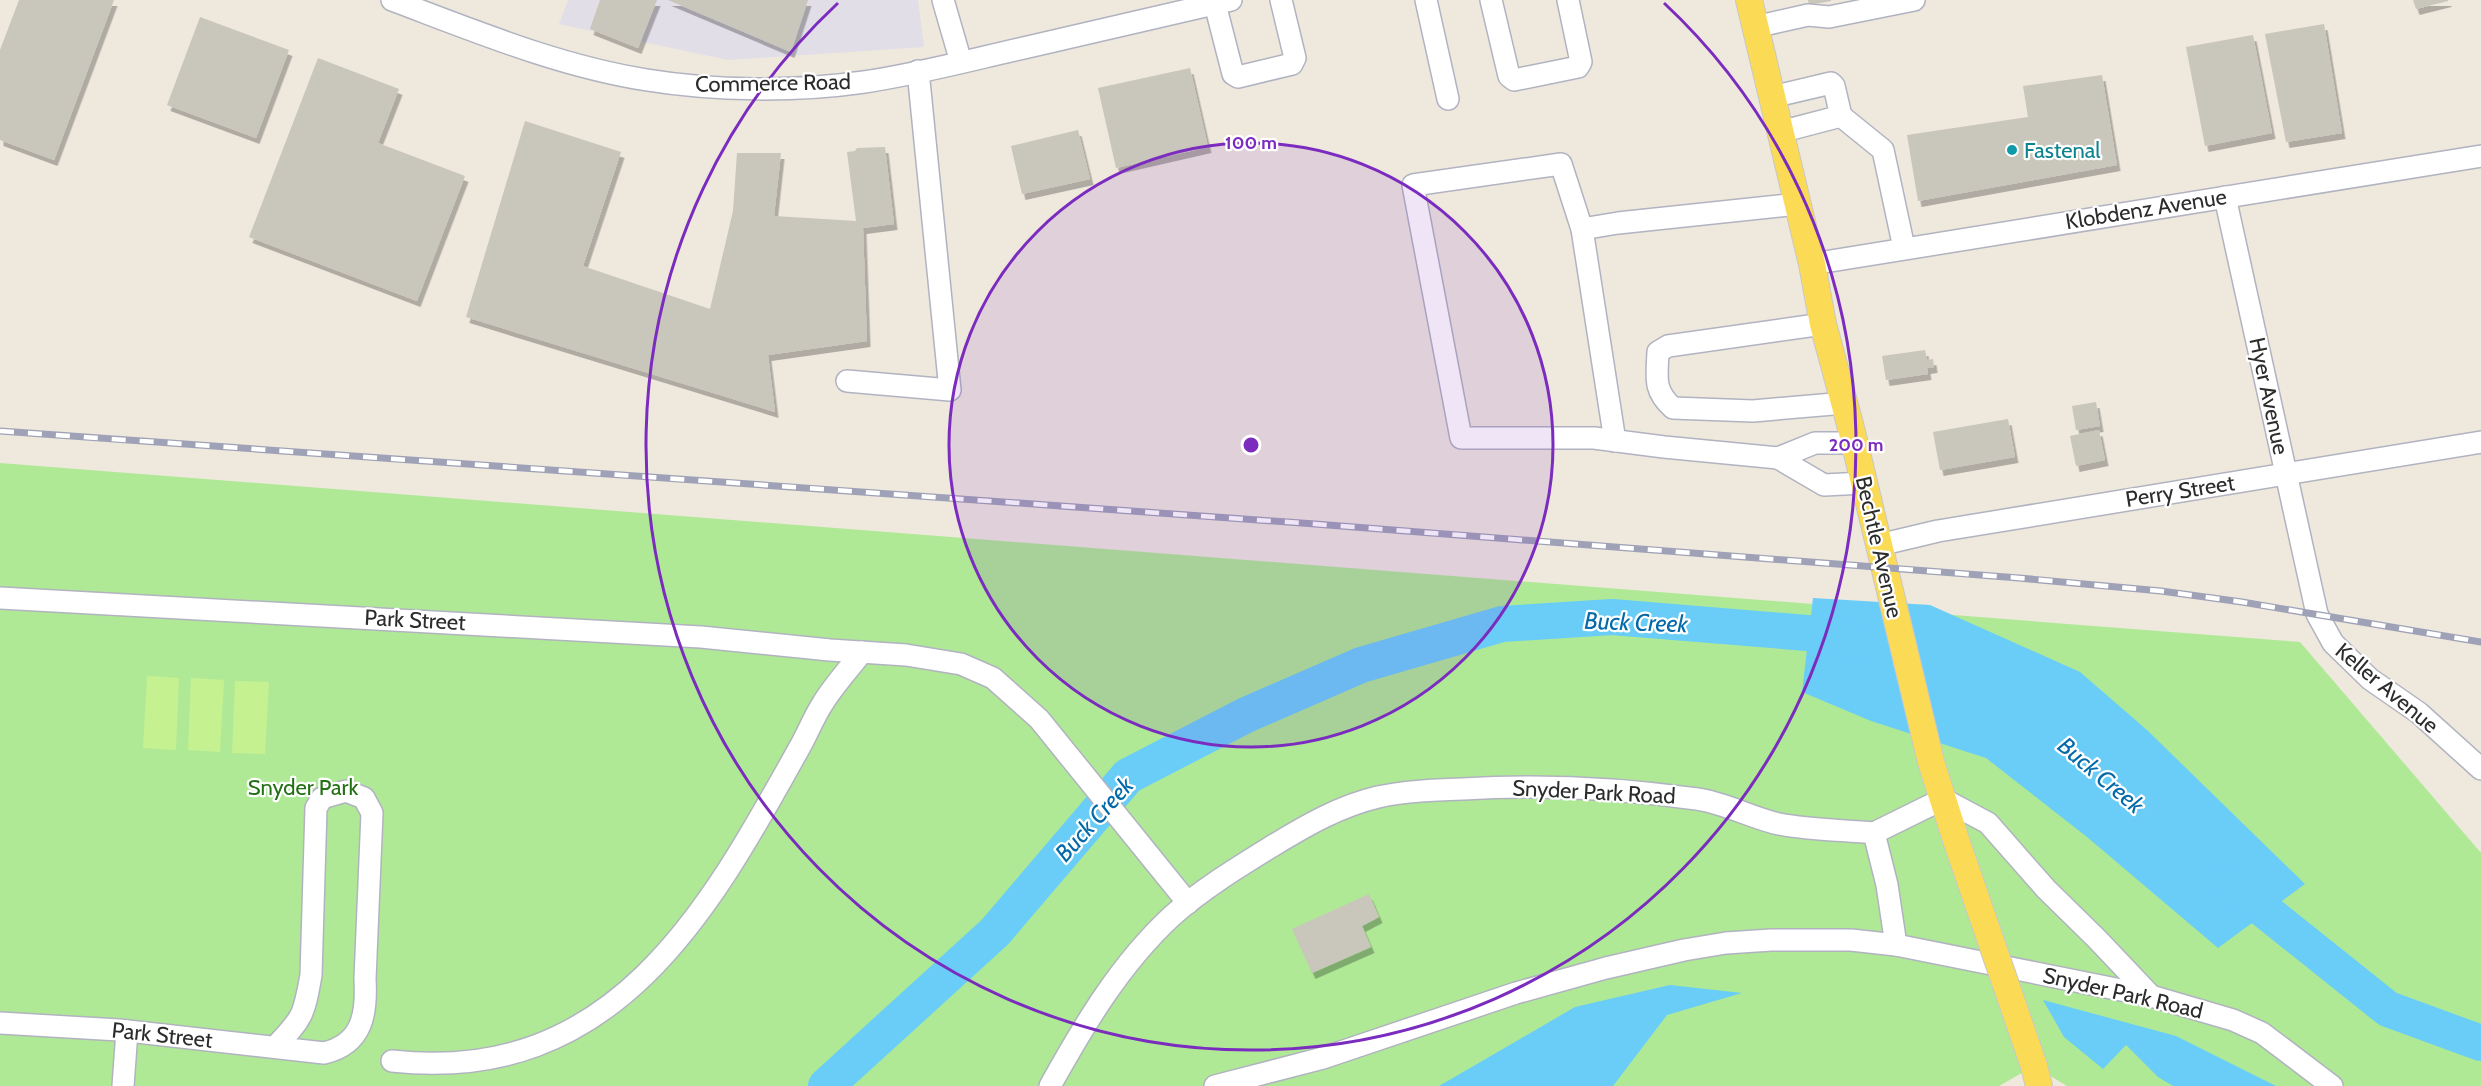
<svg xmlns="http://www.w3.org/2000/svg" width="2481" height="1086" viewBox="0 0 2481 1086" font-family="Cabin,sans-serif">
	<defs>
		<filter id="shadow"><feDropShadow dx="3.5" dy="6" stdDeviation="0" flood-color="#0004"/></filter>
	</defs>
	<rect width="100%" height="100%" fill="#eee8dd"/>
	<!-- industrial -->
	<path fill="#e1dee7" d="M568,0H918L924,47L728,60L559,24Z"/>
	<!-- green -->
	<path fill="#afe996" d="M0,463L2300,642L2481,853V1086H2067L2034,1066L1999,1086H0Z"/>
	<!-- pitch -->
	<g fill="#c5f191">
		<path d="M147,676L179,678L176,750L143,748Z"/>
		<path d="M191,678L224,680L220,752L188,750Z"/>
		<path d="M235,681L269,682L265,754L232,753Z"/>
	</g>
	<!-- water -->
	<g fill="#69cdf8">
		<path d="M1813,598L1930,605L2080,672L2147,730L2305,884L2218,948L2087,837L1986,758L1871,721L1802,692Z"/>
		<path d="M1670,985L1742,993L1667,1015L1613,1086H1439L1575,1007Z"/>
		<path d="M2043,1000L2176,1036L2276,1086H2173L2158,1077L2126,1045L2103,1069L2064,1037Z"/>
	</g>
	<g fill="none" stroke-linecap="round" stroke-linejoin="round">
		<!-- river -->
		<g stroke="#69cdf8" stroke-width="36">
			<path d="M2229,882L2388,1009L2481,1043"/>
			<path d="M826,1086L995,932L1128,776L1246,715L1361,665L1502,624L1612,617L1831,635L1856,644"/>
		</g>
	</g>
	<!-- building -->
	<g fill="#c9c6bb" filter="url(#shadow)">
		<path d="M19,0H114L54,160L0,140V50Z"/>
		<path d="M600,0H657L638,48L590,29Z"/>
		<path d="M668,0H808L791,52Z"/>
		<path d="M1808,0H1831V1L1809,5Z"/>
		<path d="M2413,0H2448V1L2416,9Z"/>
		<path d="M200,17L289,50L256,138L167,105Z"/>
		<path d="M2324,24L2342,133L2286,142L2265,34Z"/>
		<path d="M2253,35L2272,133L2205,146L2186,47Z"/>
		<path d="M318,58L399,89L378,143L465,176L417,301L249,237Z"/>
		<path d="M1190,68L1208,147L1116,168L1098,88Z"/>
		<path d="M2102,75L2117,165L1918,201L1907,135L2028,117L2023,86Z"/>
		<path d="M525,121L621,152L583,266L710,309L733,211L737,153H781L774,216L856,221L847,152L855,151L857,148L885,147L894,224L863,228L867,341L768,355L775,412L466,317Z"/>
		<path d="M1078,130L1090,179L1022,194L1011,146Z"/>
		<path d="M1925,350L1927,360L1933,359L1934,367L1927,368L1928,374L1886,380L1882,356Z"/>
		<path d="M2096,402L2100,426L2076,430L2072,406Z"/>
		<path d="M2008,419L2015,457L1940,470L1933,432Z"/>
		<path d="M2099,430L2105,460L2076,466L2070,436Z"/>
		<path d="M1369,894L1379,917L1362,926L1371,947L1312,973L1292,929Z"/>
	</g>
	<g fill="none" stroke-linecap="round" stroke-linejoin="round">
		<defs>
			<g id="minor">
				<path d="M392,0C475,31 558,66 647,80C715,91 795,92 864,82C919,74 974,59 1028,47C1096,31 1163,16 1231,0"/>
				<path d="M943,0L961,62"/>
				<path d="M1426,0L1448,99"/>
				<path d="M1491,0L1509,76L1514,80L1578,67L1581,62L1568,0"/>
				<path d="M1215,4L1233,74L1238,77L1292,64L1295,58L1281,0"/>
				<path d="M1755,27L1808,15L1829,17L1914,0"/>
				<path d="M1772,97L1831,83L1834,86L1841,116L1780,132"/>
				<path d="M1841,116L1883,150L1904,248"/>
				<path d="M2225,197L2317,614L2333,643L2370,679L2419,713L2481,769"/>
				<path d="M1582,229L1615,441"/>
				<path d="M1812,264L2481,156"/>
				<path d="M1823,324L1668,346L1658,352C1657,378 1653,390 1673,408L1753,411L1845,403"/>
				<path d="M847,381L950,390L918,71"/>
				<path d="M1854,443H1815L1778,458L1824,485L1864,483"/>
				<path d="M1778,458L1664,447L1594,438H1461L1413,185L1561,164L1582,229L1618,223L1798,204"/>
				<path d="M1879,545L1938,531L2481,442"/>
				<path d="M0,598L701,637L830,650L906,655L961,664L993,678L1039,719L1188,903"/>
				<path d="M1874,833L1943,799L1988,823L2046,889L2097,939L2151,996"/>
				<path d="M0,1023L119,1030L324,1053C363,1044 367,1013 365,979L372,813L364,798L346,791L322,798L316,808L311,975C304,1015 303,1018 275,1047"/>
				<path d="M392,1061C615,1086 710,909 802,743C809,730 815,715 823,703C834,685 849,669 862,652"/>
				<path d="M123,1086L127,1031"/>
				<path d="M1050,1086C1084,1025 1120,964 1172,916C1202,889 1240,866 1274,845C1307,825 1340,806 1378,797C1406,791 1435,790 1463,789C1542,784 1619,788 1697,799C1726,803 1751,818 1779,824C1810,830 1843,830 1874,833L1887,885L1896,945"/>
				<path d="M1215,1086L1323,1058L1516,993L1606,968L1684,950L1726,943L1771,940H1851L1896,945L2151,996L2233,1020L2262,1033L2332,1086"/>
			</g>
			<g id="major">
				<path d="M1749,0L1812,264L1823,324L1851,428L1931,762L1956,840"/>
				<path d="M2034,1066L2039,1086"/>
			</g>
		</defs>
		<!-- minor casing -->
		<use href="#minor" stroke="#b1b3c0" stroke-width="24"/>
		<!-- major casing -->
		<use href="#major" stroke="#c8c8c8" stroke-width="28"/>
		<!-- minor -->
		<use href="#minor" stroke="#fff" stroke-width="21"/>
		<!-- major -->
		<use href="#major" stroke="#fbdb55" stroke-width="26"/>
		<defs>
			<path id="rail" d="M0,431L1315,524L2019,578L2161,591L2242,602L2481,642"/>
		</defs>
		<!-- rail casing -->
		<use href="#rail" stroke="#9fa2b7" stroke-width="7"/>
		<!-- rail -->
		<use href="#rail" stroke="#fff" stroke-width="4.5" stroke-dasharray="14" stroke-linecap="butt"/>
		<defs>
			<path id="major-bridge" d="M1956,840L2034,1066"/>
		</defs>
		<!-- major-bridge casing -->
		<use href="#major-bridge" stroke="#c8c8c8" stroke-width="28" stroke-linecap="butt"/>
		<!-- major-bridge -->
		<use href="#major-bridge" stroke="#fbdb55" stroke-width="26"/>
	</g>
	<!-- distance rings -->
	<circle cx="1251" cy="445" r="302" fill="#7b2cbf" fill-opacity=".12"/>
	<g fill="none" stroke="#7b2cbf" stroke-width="3">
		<circle cx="1251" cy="445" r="302"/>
		<path d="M1664 3A605 605 0 1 1 838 3"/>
	</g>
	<!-- markers -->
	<circle fill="#0f9aa8" stroke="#fff" stroke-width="2" cx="2012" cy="150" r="6"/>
	<g text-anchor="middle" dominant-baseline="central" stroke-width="4.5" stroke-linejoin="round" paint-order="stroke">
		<!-- street labels -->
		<g font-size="22" fill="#2c2c2c" stroke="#fff">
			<text transform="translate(773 83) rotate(-1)">Commerce Road</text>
			<text transform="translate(2146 209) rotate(-9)">Klobdenz Avenue</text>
			<text transform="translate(2269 396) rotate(78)">Hyer Avenue</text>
			<text transform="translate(2180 491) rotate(-9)">Perry Street</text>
			<text transform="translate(1879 547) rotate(77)">Bechtle Avenue</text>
			<text transform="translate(415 620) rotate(3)">Park Street</text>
			<text transform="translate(2387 688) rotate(40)">Keller Avenue</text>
			<text transform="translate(1594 792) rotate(3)">Snyder Park Road</text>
			<text transform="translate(2123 993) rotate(13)">Snyder Park Road</text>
			<text transform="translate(162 1035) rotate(6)">Park Street</text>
		</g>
		<!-- culture labels -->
		<g font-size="22" fill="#0d838f" stroke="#fff" text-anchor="start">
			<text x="2024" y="150">Fastenal</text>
		</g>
		<!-- park labels -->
		<g font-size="22" fill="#247015" stroke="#fff">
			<text x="303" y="787">Snyder Park</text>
		</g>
		<!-- water labels -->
		<g font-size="24" font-style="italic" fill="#036aa9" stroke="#fff">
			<text transform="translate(1636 622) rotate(2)">Buck Creek</text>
			<text transform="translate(2101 775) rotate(40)">Buck Creek</text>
			<text transform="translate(1094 819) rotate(-48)">Buck Creek</text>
		</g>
	</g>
	<circle cx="1251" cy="445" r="9" fill="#7b2cbf" stroke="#fff" stroke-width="3"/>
	<g font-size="18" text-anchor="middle" font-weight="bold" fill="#7b2cbf" stroke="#fff" stroke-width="4.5" stroke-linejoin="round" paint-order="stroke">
		<text x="1251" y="149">100 m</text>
		<text x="1856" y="451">200 m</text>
	</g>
</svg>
